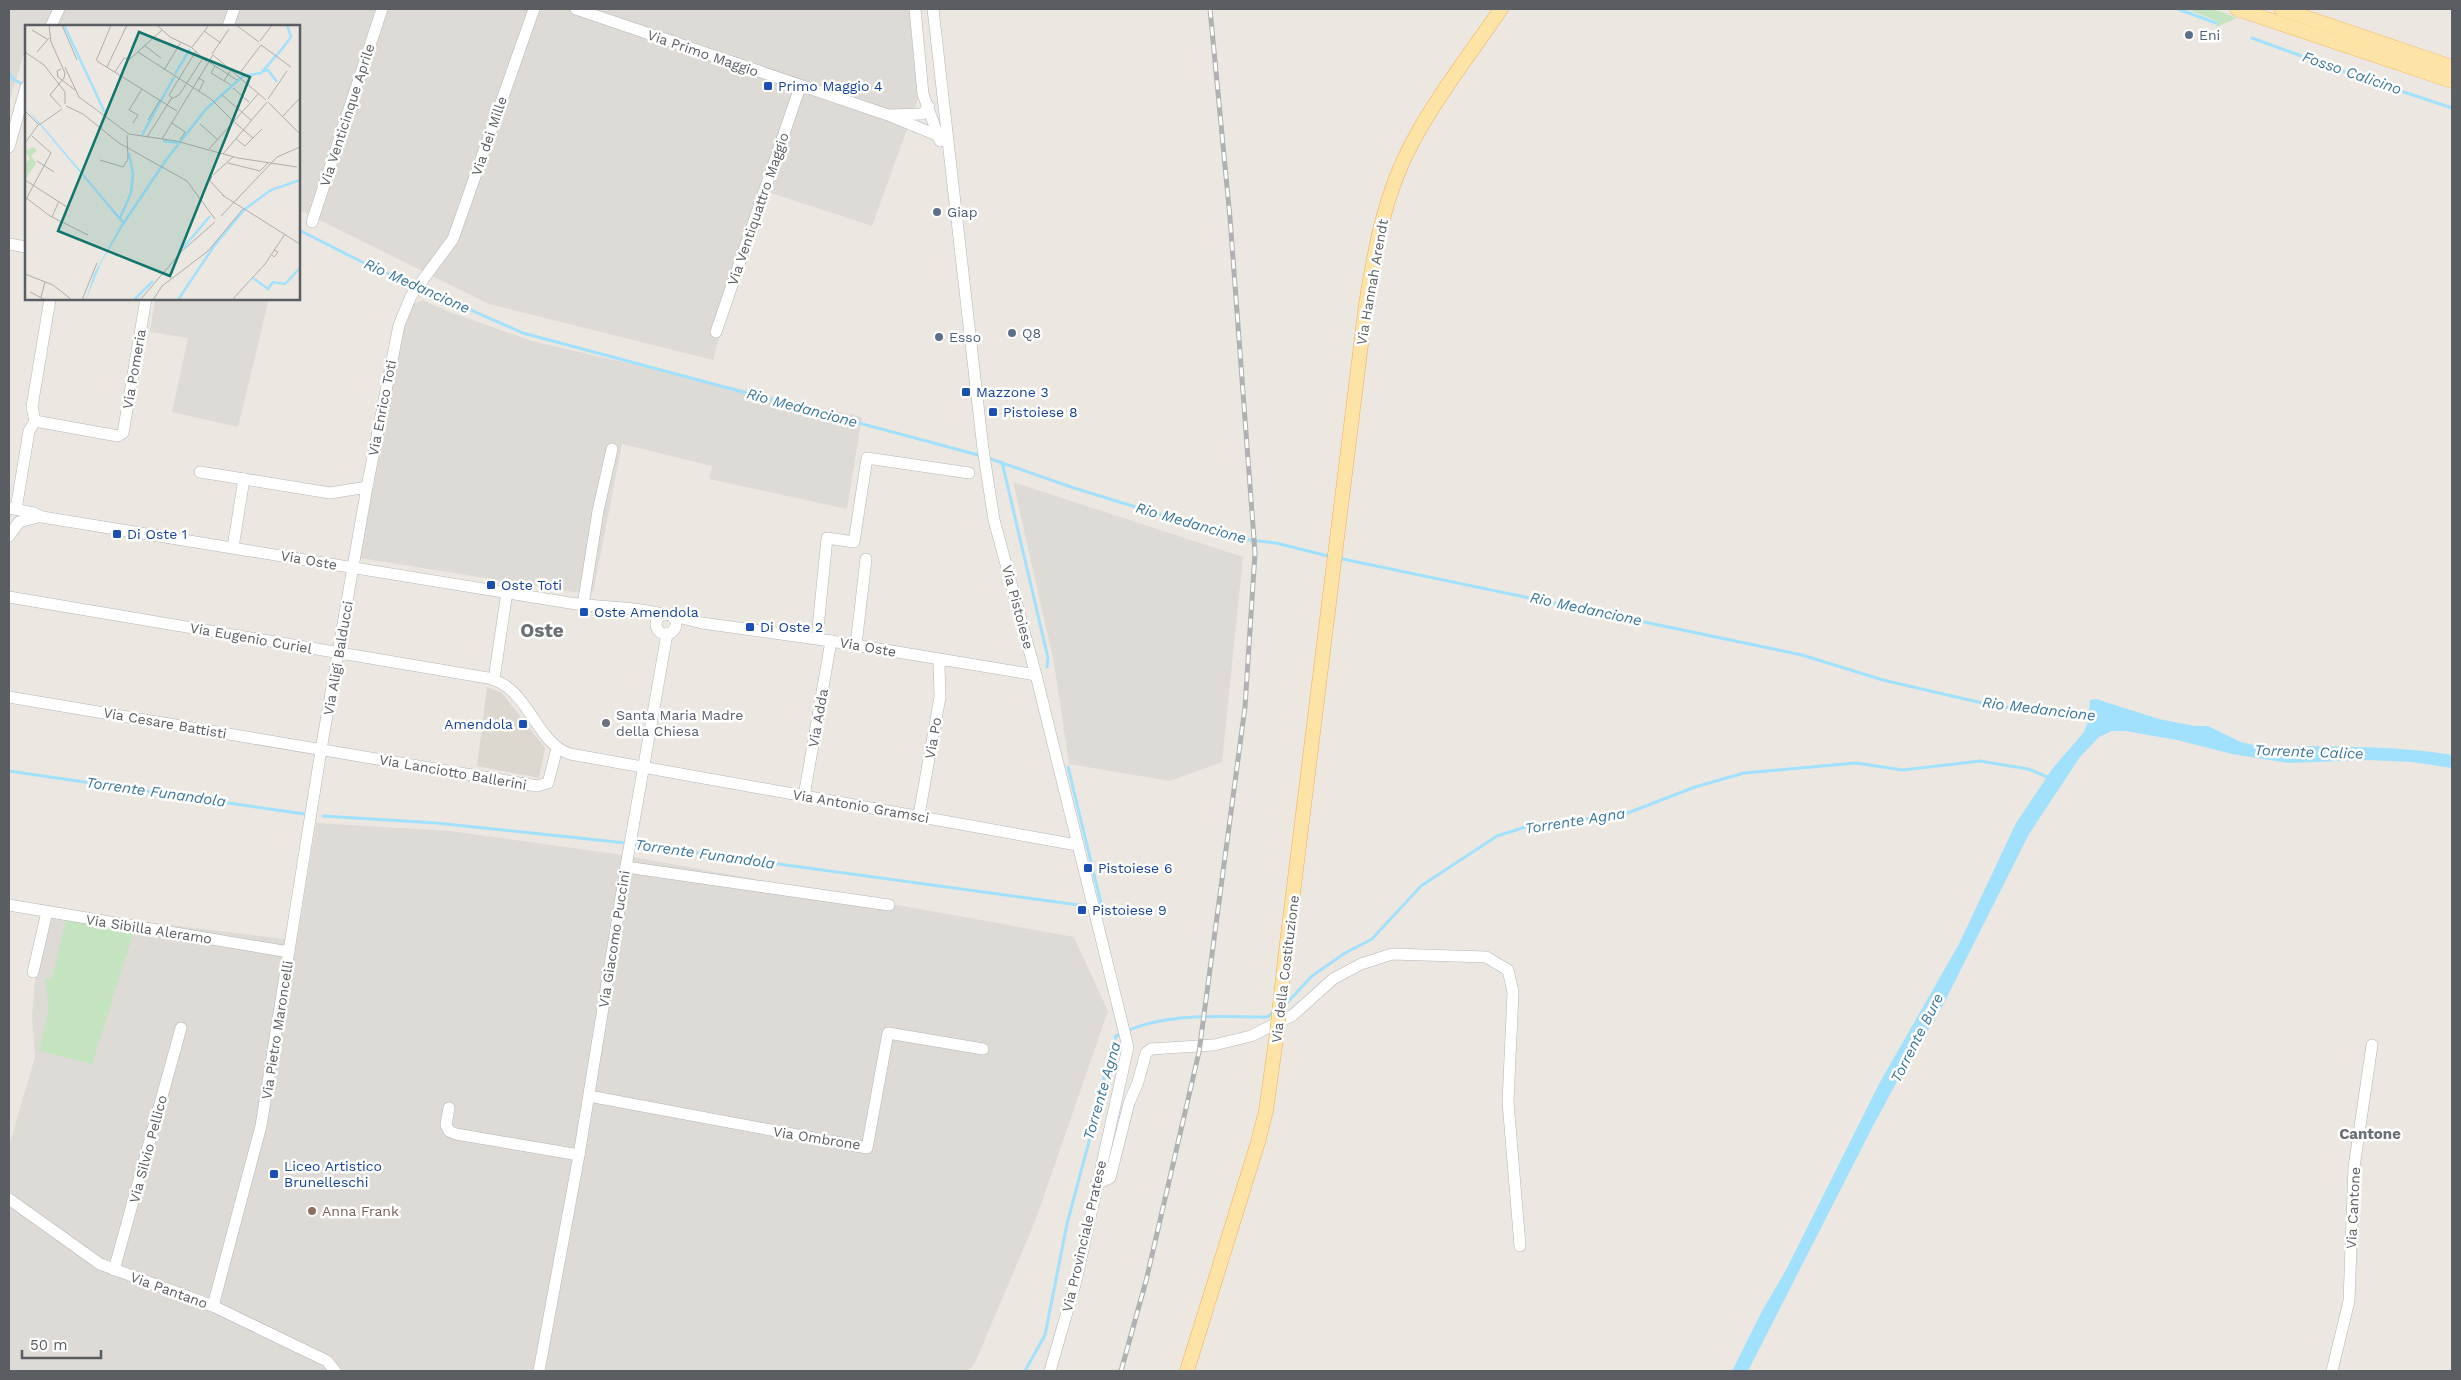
<svg xmlns="http://www.w3.org/2000/svg" width="2461" height="1380" viewBox="0 0 2461 1380" font-family="'Work Sans',sans-serif">
	<rect width="100%" height="100%" fill="#ece8e1"/>
	<!-- industrial -->
	<g fill="#dedad6">
		<path d="M9,9H909L918,99L872,226L762,190L713,360L489,304L299,210V26H26V54L24,53L9,103Z"/>
		<path d="M155,299H269L238,427L172,412L188,338L150,332Z"/>
		<path d="M423,300L449,312L532,341L862,417L847,509L709,479L712,466L622,444L593,593L573,592L360,558L378,443L403,321L411,305Z"/>
		<path d="M1013,482L1243,557L1222,762L1170,781L1069,764L1054,663Z"/>
		<path d="M316,823L451,831L616,854L1074,937L1108,1011L1036,1219L975,1363L968,1371H9V1146L35,1057L32,1017L41,904L136,921L284,939L298,935Z"/>
	</g>
	<!-- education -->
	<path fill="#dcd7cf" d="M487,687L502,693L545,748L539,778L477,766Z"/>
	<!-- green -->
	<g fill="#c3e4be">
		<path d="M2187,9H2213L2237,18L2216,27L2217,21Z"/>
		<path d="M66,920L133,934L92,1064L39,1051L49,1009L45,978L52,979Z"/>
	</g>
	<!-- water -->
	<path fill="#a1e1fd" d="M2096,699L2159,719L2195,726H2208L2241,742L2258,746L2291,748L2295,746C2347,747 2401,746 2452,755V768L2412,762L2367,760L2288,763L2232,754L2177,740L2125,731H2112L2099,737L2080,757L2029,834L1942,1007L1900,1076L1873,1126L1748,1371H1732L1762,1311L1786,1270L1880,1082L1959,944L2016,823L2053,768L2084,732L2088,722L2090,700Z"/>
	<g fill="none" stroke-linecap="round" stroke-linejoin="round">
		<!-- stream -->
		<g stroke="#a1e1fd" stroke-width="3">
			<path d="M2178,9L2216,23"/>
			<path d="M2252,38L2359,77L2452,108"/>
			<path d="M9,73L13,79L25,86"/>
			<path d="M299,230L362,262L416,286"/>
			<path d="M421,288L523,333L982,456"/>
			<path d="M988,458L1074,488L1240,539L1276,543L1332,557"/>
			<path d="M1002,462L1048,658L1047,667"/>
			<path d="M1338,558L1802,655L1883,680L1995,706L2092,717"/>
			<path d="M1068,767L1101,903L1099,907"/>
			<path d="M9,771L304,814"/>
			<path d="M323,816L436,823L626,843"/>
			<path d="M633,844L1086,906"/>
			<path d="M1284,1006L1312,976L1345,953L1372,939L1421,886L1497,836L1529,826L1625,814L1695,787L1744,773L1856,763L1903,770L1980,761L2028,769L2050,778"/>
			<path d="M1127,1031C1168,1012 1223,1017 1267,1017L1274,1012"/>
			<path d="M1025,1371L1045,1335L1067,1224L1096,1115L1110,1051L1116,1036L1121,1034"/>
		</g>
		<defs>
			<g id="minor">
				<path d="M576,9L888,115L939,136"/>
				<path d="M915,9L923,94L940,141"/>
				<path d="M933,9L983,449L994,520L1036,675L1128,1047L1076,1281L1050,1371"/>
				<path d="M51,26L59,9"/>
				<path d="M228,26L234,9"/>
				<path d="M890,115L922,114L929,107"/>
				<path d="M9,147L26,87"/>
				<path d="M312,222L382,9"/>
				<path d="M9,244L26,247"/>
				<path d="M716,332L800,87"/>
				<path d="M35,421L118,436L123,433L146,299"/>
				<path d="M35,421L32,407L50,299"/>
				<path d="M200,472L244,479"/>
				<path d="M9,508L34,513L42,517L570,603C602,608 634,606 665,615"/>
				<path d="M16,509L29,431L35,421"/>
				<path d="M9,536L19,522L38,517"/>
				<path d="M233,547L244,479L330,493L367,487"/>
				<path d="M9,597L488,678C530,688 534,742 570,754L1077,845"/>
				<path d="M583,605L598,511L612,449"/>
				<circle cx="666" cy="624" r="10"/>
				<path d="M670,615L702,623L831,641L1036,675"/>
				<path d="M817,638L827,538L854,542L867,458L969,473"/>
				<path d="M856,645L866,559"/>
				<path d="M494,679L507,592"/>
				<path d="M9,697L537,786L548,783L557,748"/>
				<path d="M804,796L831,641"/>
				<path d="M919,815L940,697L939,666L942,660"/>
				<path d="M626,867L889,905"/>
				<path d="M9,905L289,952"/>
				<path d="M33,972L47,912"/>
				<path d="M589,1096L867,1148L888,1033L983,1049"/>
				<path d="M449,1108L446,1125L449,1131L456,1134L579,1155"/>
				<path d="M1096,1184L1110,1178L1129,1103L1138,1082L1146,1053L1151,1049L1214,1045L1251,1036L1293,1015L1333,979L1361,964L1392,954L1486,957L1508,970L1513,992L1508,1102L1520,1246"/>
				<path d="M9,1199L100,1264L213,1306L327,1361L335,1371"/>
				<path d="M114,1270L181,1028"/>
				<path d="M213,1306L261,1126L322,744L367,487L399,325L411,296L453,239L534,9"/>
				<path d="M539,1371L579,1155L627,861L667,634"/>
				<path d="M2332,1371L2349,1301L2354,1167L2372,1045"/>
			</g>
			<g id="major">
				<path d="M2237,9L2452,81"/>
				<path d="M2281,9L2452,67"/>
				<path d="M1285,959L1366,304C1375,248 1385,193 1412,143C1437,96 1471,53 1501,9"/>
				<path d="M1187,1371L1258,1142L1266,1111L1277,1032"/>
			</g>
		</defs>
		<!-- minor casing -->
		<use href="#minor" stroke="#b2b5b9" stroke-width="12"/>
		<!-- major casing -->
		<use href="#major" stroke="#edb059" stroke-width="15"/>
		<!-- minor -->
		<use href="#minor" stroke="#fff" stroke-width="11"/>
		<!-- major -->
		<use href="#major" stroke="#fde3a6" stroke-width="14"/>
		<defs>
			<path id="rail" d="M1121,1371L1146,1281L1199,1052L1245,707L1255,553L1230,218L1210,9"/>
		</defs>
		<!-- rail casing -->
		<use href="#rail" stroke="#b0b1b2" stroke-width="5"/>
		<!-- rail -->
		<use href="#rail" stroke="#fff" stroke-width="3" stroke-dasharray="9" stroke-linecap="butt"/>
		<defs>
			<path id="major-bridge" d="M1277,1032L1285,959"/>
		</defs>
		<!-- major-bridge casing -->
		<use href="#major-bridge" stroke="#edb059" stroke-width="15" stroke-linecap="butt"/>
		<!-- major-bridge -->
		<use href="#major-bridge" stroke="#fde3a6" stroke-width="14"/>
	</g>
	<!-- markers -->
	<g fill="#5c6f8a" stroke="#fff" stroke-width="2">
		<circle cx="2189" cy="35" r="5"/>
		<circle cx="937" cy="212" r="5"/>
		<circle cx="1012" cy="333" r="5"/>
		<circle cx="939" cy="337" r="5"/>
	</g>
	<g fill="#1a4fb4" stroke="#fff" stroke-width="2">
		<rect x="763" y="81" width="10" height="10" rx="2.5"/>
		<rect x="961" y="387" width="10" height="10" rx="2.5"/>
		<rect x="988" y="407" width="10" height="10" rx="2.5"/>
		<rect x="112" y="529" width="10" height="10" rx="2.5"/>
		<rect x="486" y="580" width="10" height="10" rx="2.5"/>
		<rect x="579" y="607" width="10" height="10" rx="2.5"/>
		<rect x="745" y="622" width="10" height="10" rx="2.5"/>
		<rect x="518" y="719" width="10" height="10" rx="2.5"/>
		<rect x="1083" y="863" width="10" height="10" rx="2.5"/>
		<rect x="1077" y="905" width="10" height="10" rx="2.5"/>
		<rect x="269" y="1169" width="10" height="10" rx="2.5"/>
	</g>
	<circle fill="#6b7280" stroke="#fff" stroke-width="2" cx="606" cy="723" r="5"/>
	<circle fill="#8d6e63" stroke="#fff" stroke-width="2" cx="312" cy="1211" r="5"/>
	<g text-anchor="middle" dominant-baseline="central" stroke-width="5" stroke-linejoin="round" paint-order="stroke">
		<!-- service labels -->
		<g font-size="14" fill="#4e5e75" stroke="#fff" text-anchor="start">
			<text x="2199" y="35">Eni</text>
			<text x="947" y="212">Giap</text>
			<text x="1022" y="333">Q8</text>
			<text x="949" y="337">Esso</text>
		</g>
		<!-- street labels -->
		<g font-size="14" fill="#5a5e62" stroke="#fff">
			<text transform="translate(703 53) rotate(19)">Via Primo Maggio</text>
			<text transform="translate(347 115) rotate(-72)">Via Venticinque Aprile</text>
			<text transform="translate(489 136) rotate(-71)">Via dei Mille</text>
			<text transform="translate(758 209) rotate(-71)">Via Ventiquattro Maggio</text>
			<text transform="translate(1372 282) rotate(-80)">Via Hannah Arendt</text>
			<text transform="translate(134 369) rotate(-80)">Via Pomeria</text>
			<text transform="translate(382 408) rotate(-79)">Via Enrico Toti</text>
			<text transform="translate(309 560) rotate(10)">Via Oste</text>
			<text transform="translate(1018 607) rotate(75)">Via Pistoiese</text>
			<text transform="translate(251 638) rotate(10)">Via Eugenio Curiel</text>
			<text transform="translate(868 647) rotate(10)">Via Oste</text>
			<text transform="translate(338 658) rotate(-80)">Via Aligi Balducci</text>
			<text transform="translate(818 718) rotate(-80)">Via Adda</text>
			<text transform="translate(165 723) rotate(10)">Via Cesare Battisti</text>
			<text transform="translate(933 738) rotate(-80)">Via Po</text>
			<text transform="translate(453 772) rotate(10)">Via Lanciotto Ballerini</text>
			<text transform="translate(861 806) rotate(10)">Via Antonio Gramsci</text>
			<text transform="translate(149 929) rotate(9)">Via Sibilla Aleramo</text>
			<text transform="translate(614 939) rotate(-81)">Via Giacomo Puccini</text>
			<text transform="translate(1285 969) rotate(-83)">Via della Costituzione</text>
			<text transform="translate(277 1030) rotate(-81)">Via Pietro Maroncelli</text>
			<text transform="translate(817 1138) rotate(9)">Via Ombrone</text>
			<text transform="translate(148 1149) rotate(-75)">Via Silvio Pellico</text>
			<text transform="translate(2353 1208) rotate(-87)">Via Cantone</text>
			<text transform="translate(1084 1236) rotate(-77)">Via Provinciale Pratese</text>
			<text transform="translate(169 1290) rotate(20)">Via Pantano</text>
		</g>
		<!-- transit labels -->
		<g font-size="14" fill="#164399" stroke="#fff" text-anchor="start">
			<text x="778" y="86">Primo Maggio 4</text>
			<text x="976" y="392">Mazzone 3</text>
			<text x="1003" y="412">Pistoiese 8</text>
			<text x="127" y="534">Di Oste 1</text>
			<text x="501" y="585">Oste Toti</text>
			<text x="594" y="612">Oste Amendola</text>
			<text x="760" y="627">Di Oste 2</text>
			<text x="513" y="724" text-anchor="end">Amendola</text>
			<text x="1098" y="868">Pistoiese 6</text>
			<text x="1092" y="910">Pistoiese 9</text>
			<text x="284" y="1166">Liceo Artistico<tspan x="284" dy="16">Brunelleschi</tspan></text>
		</g>
		<!-- worship labels -->
		<g font-size="14" fill="#5b616d" stroke="#fff" text-anchor="start">
			<text x="616" y="715">Santa Maria Madre<tspan x="616" dy="16">della Chiesa</tspan></text>
		</g>
		<!-- education labels -->
		<g font-size="14" fill="#785e54" stroke="#fff" text-anchor="start">
			<text x="322" y="1211">Anna Frank</text>
		</g>
		<!-- water labels -->
		<g font-size="15" font-style="italic" fill="#3a779c" stroke="#fff">
			<text transform="translate(2352 73) rotate(19)">Fosso Calicino</text>
			<text transform="translate(417 286) rotate(24)">Rio Medancione</text>
			<text transform="translate(802 408) rotate(15)">Rio Medancione</text>
			<text transform="translate(1191 523) rotate(16)">Rio Medancione</text>
			<text transform="translate(1586 609) rotate(12)">Rio Medancione</text>
			<text transform="translate(2039 709) rotate(7)">Rio Medancione</text>
			<text transform="translate(2309 752) rotate(2)">Torrente Calice</text>
			<text transform="translate(156 792) rotate(8)">Torrente Funandola</text>
			<text transform="translate(1575 821) rotate(-9)">Torrente Agna</text>
			<text transform="translate(705 854) rotate(8)">Torrente Funandola</text>
			<text transform="translate(1917 1038) rotate(-63)">Torrente Bure</text>
			<text transform="translate(1102 1091) rotate(-74)">Torrente Agna</text>
		</g>
		<!-- neighbourhood labels -->
		<g font-size="15" font-weight="bold" fill="#6b7074" stroke="#fff">
			<text x="2370" y="1134">Cantone</text>
		</g>
		<!-- district labels -->
		<g font-size="19" font-weight="bold" fill="#6b7074" stroke="#fff">
			<text x="542" y="630">Oste</text>
		</g>
	</g>
	<!-- overview -->
	<g transform="translate(25 25)">
		<rect width="275" height="275" fill="#ece8e1"/>
		<path d="M8,122L12,125L6,131L11,138L0,155V139L5,133L0,126Z" fill="#c3e4be"/>
		<path d="M0,82L16,99L100,198L77,236L61,275L69,249L97,198Z" fill="#a1e1fd"/>
		<path fill="none" stroke="#a1e1fd" stroke-width="2.5" d="M39,0L81,90M238,46L243,45L252,57M150,49L165,24M117,110L149,52M138,116L154,118M95,193L106,168L108,149L104,128M98,199L141,135L181,84L218,51L236,48L257,24L266,12L262,0M158,223L185,191M228,253L243,264L248,257L260,259L275,243M109,275L128,256M153,275L189,221L220,184L246,165L275,155"/>
		<path fill="none" stroke="#aeadaa" stroke-width="1" d="M24,0L26,17L40,48M37,0L52,35M132,0L145,12L166,22L182,37M211,0L234,17M7,5L22,14M179,6L196,18M235,16L247,0M119,20L136,33M236,20L266,42M167,22L184,0M0,27L19,40L40,67V79M12,27L24,13M113,27L186,74L207,95L206,98M187,29L204,4M71,36L86,0M72,36L152,86M184,37L212,55M190,41L186,48L206,60M40,42L54,72L104,109L151,116L213,133L272,142M82,42L102,0M36,44L32,46L33,52L50,65M139,45L156,17M90,47L99,33L105,34L137,5M214,49L236,20M173,53L179,56L174,66M199,56L207,43M208,63L224,77M154,70L178,33M197,70L226,95M147,73L144,70L171,26M243,74L262,46M243,77L275,109M41,81L58,89L94,118L162,156L190,194M36,82L25,70L39,53L40,48M0,86L14,100L37,84M154,86L188,30L241,75M257,92L275,73M123,95L135,75M208,96L228,113M108,98L113,90L104,85L117,64M147,98L160,107L155,115M175,99L192,114M122,112L146,74L154,70M137,114L154,86M211,114L220,121L237,104M0,118L13,100M184,124L234,68M198,129L242,77M75,135L98,142L103,134L102,110M12,136L29,147M203,138L235,146L243,138M188,150L208,132M187,151L185,156L199,171M0,155L42,182M197,170L275,219M0,172L25,191L63,210M0,176L26,128L7,111M196,191L252,132L275,122M27,192L34,176M246,229L249,232L253,227L249,225M0,249L28,260L47,275M5,267L21,275M16,272L20,257M57,275L72,238M115,275L157,226L190,197M128,275L137,261L183,226L218,184M207,275L240,239L260,209"/>
		<path fill="#0f766e" fill-opacity="0.15" stroke="#0f766e" stroke-width="2.5" d="M114,7L225,52L145,251L33,206Z"/>
		<rect width="275" height="275" fill="none" stroke="#5a5e62" stroke-width="2.5"/>
	</g>
	<!-- border -->
	<rect width="2461" height="1380" fill="none" stroke="#5a5e62" stroke-width="20"/>
	<!-- scale -->
	<path d="M22 1350v8h79v-8" fill="none" stroke="#5a5e62" stroke-width="2.5"/>
	<text x="30" y="1350" font-size="15" fill="#5a5e62" stroke="#ffffff" stroke-width="4" paint-order="stroke">50 m</text>
</svg>
